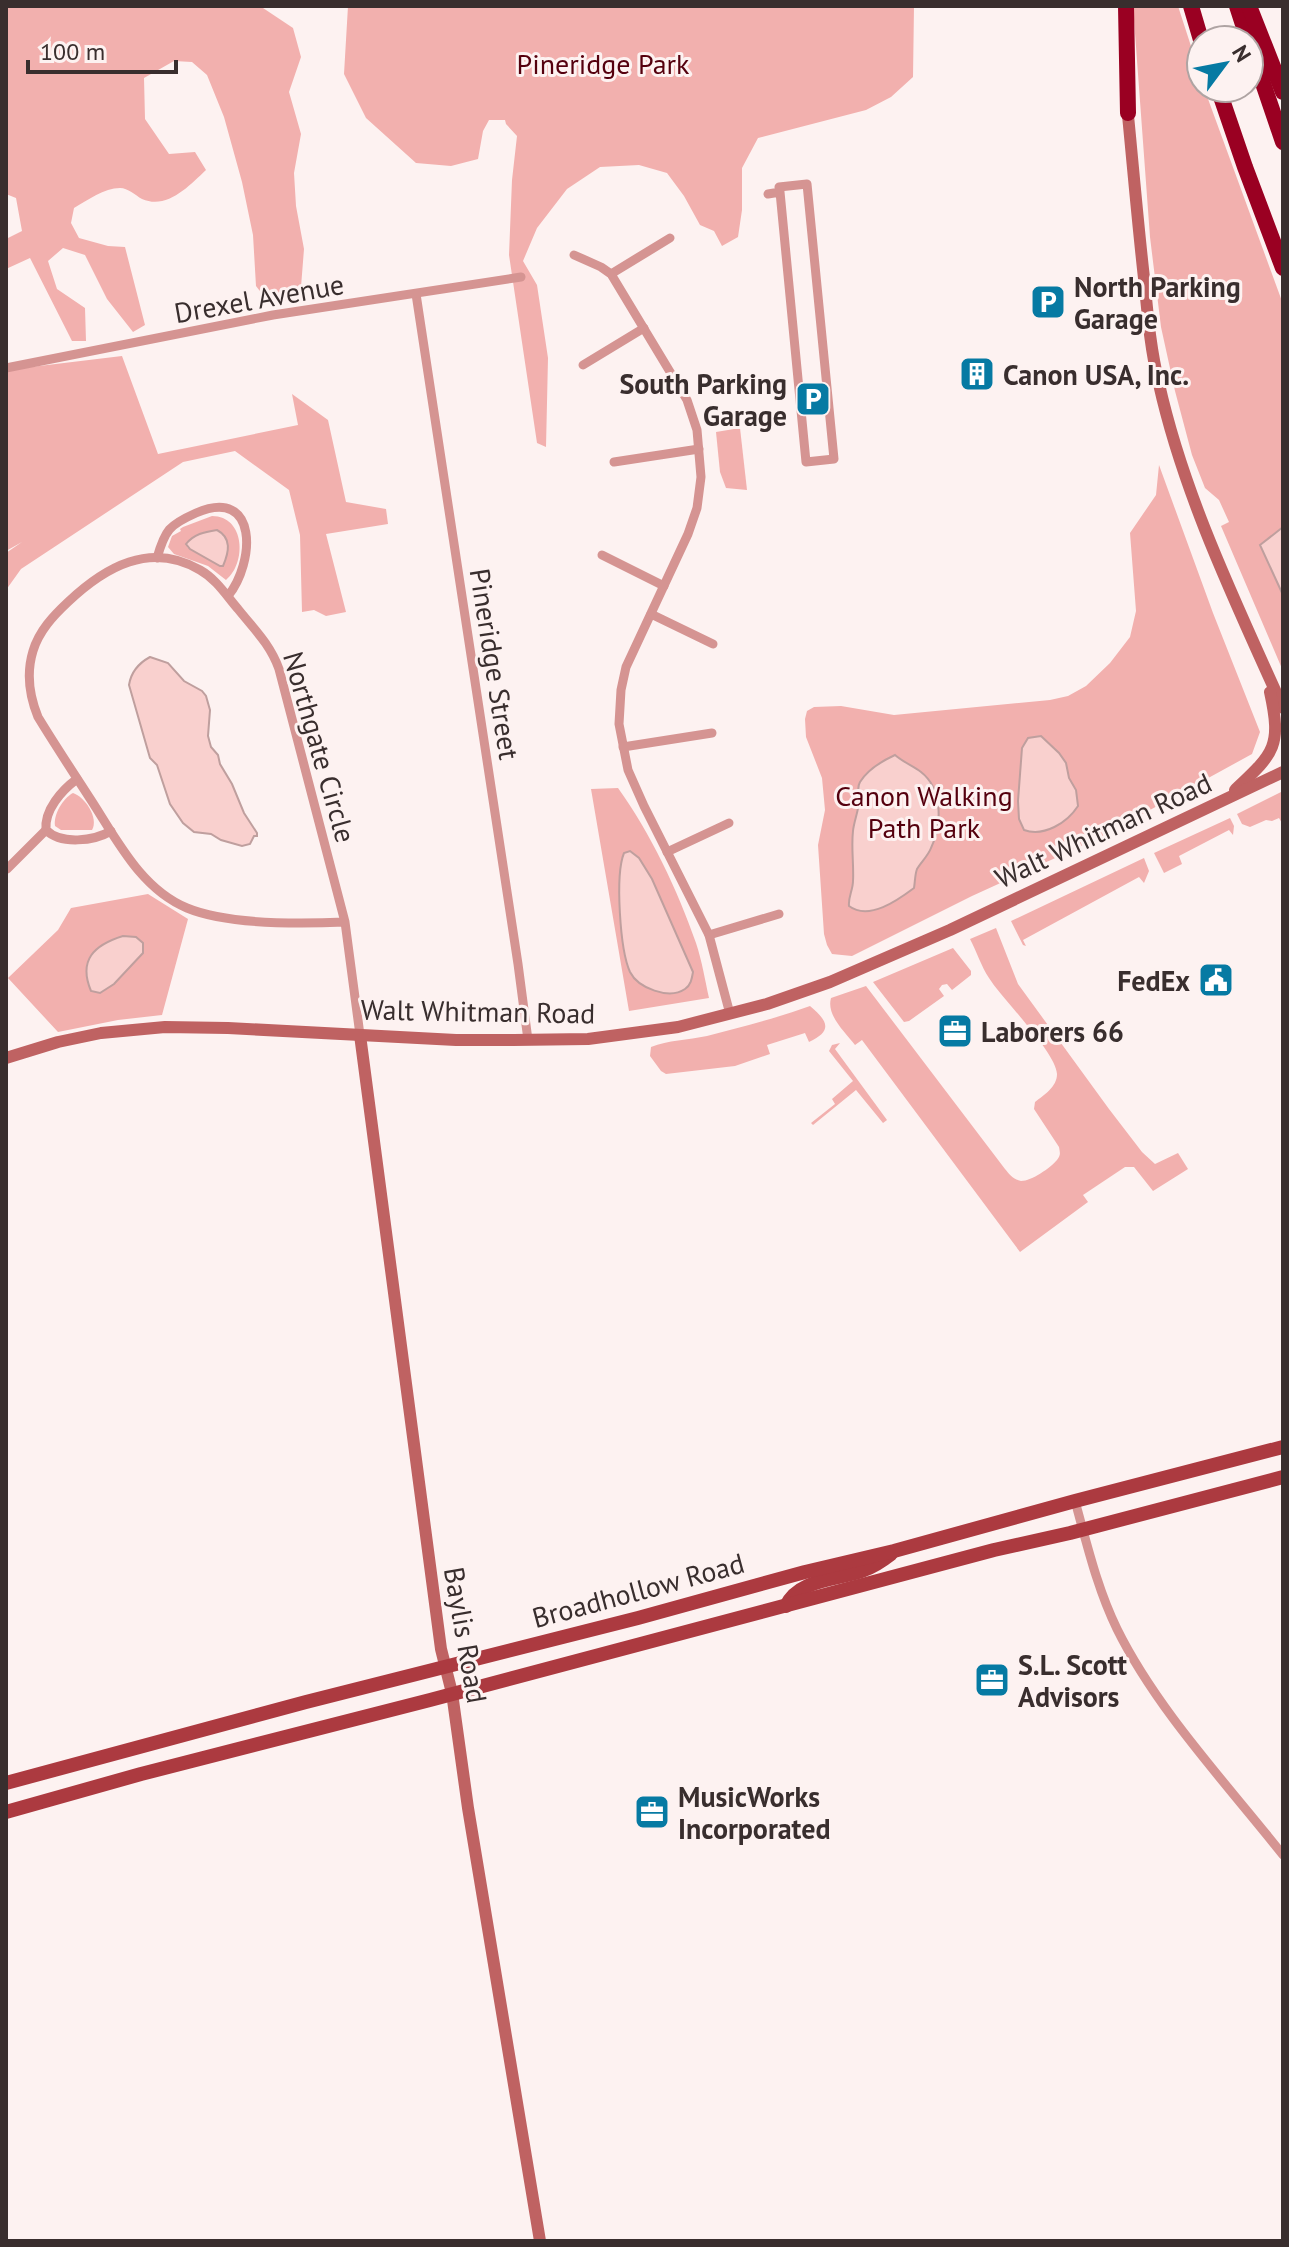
<svg xmlns="http://www.w3.org/2000/svg" width="1289" height="2247" viewBox="0 0 1289 2247" font-family="'PT Sans',sans-serif">
	<rect width="100%" height="100%" fill="#fdf2f1"/>
	<!-- green -->
	<g fill="#f2b0ae" fill-rule="evenodd">
		<path d="M6,6H260L293,28L301,57L289,92L301,134L294,173L296,206L304,249L301,287L294,297L272,307L256,286L253,235L242,182L224,117L207,75L192,62L174,61L144,78L145,119L169,154L195,152L206,170C189,186 167,210 142,199C135,195 128,188 120,188C104,188 88,200 74,208L71,223L79,238L108,246L125,247L145,325L133,332L107,299L85,255L63,248L48,261L57,289L85,308L86,341H72L30,258L6,269V239L22,231L16,198L6,194Z"/>
		<path d="M348,6H914L913,77L891,97L866,110L758,138L742,168V210L738,237L722,246L714,231L700,225L684,196L667,173L639,165L600,167L567,189L537,228L523,261L537,285L548,358L546,447L537,443L509,255L512,180L517,136L506,124L505,120H489L483,131L478,159L451,166L416,163L366,118L344,74Z"/>
		<path d="M1133,6H1178L1201,77V88H1204L1283,304V671L1221,526L1229,522L1219,500L1205,488L1192,455L1175,391L1161,327L1150,237Z"/>
		<path d="M122,356L158,454L298,425L292,394L328,420L346,502L386,509L388,524L326,534L346,612L326,616L314,610L302,612L300,535L289,490L235,451L183,462L21,569L6,590V553L22,542L6,551V370Z"/>
		<path d="M740,428L747,490L726,488L720,472L716,432Z"/>
		<path d="M1159,465L1213,613L1260,732L1252,754L1099,838L972,896L852,956L832,954L827,945L824,934L818,845L825,810L822,778L806,737L805,719L807,711L814,707L841,706L894,715L1050,700L1068,696L1086,686L1110,663L1130,637L1136,611L1130,533L1156,495Z"/>
		<path d="M212,516C245,516 247,563 226,580L208,566L174,554L168,547L172,536L181,531L180,529L183,527ZM217,530L226,538L228,544L212,561L187,547V544L201,533Z"/>
		<path d="M618,788C650,832 678,891 696,943C702,961 705,980 709,998L629,1011L591,789Z"/>
		<path d="M1283,791V825L1279,818L1272,821L1266,820L1250,827L1242,824L1237,814Z"/>
		<path d="M73,793C85,797 99,818 92,830H61L55,826C53,815 63,798 73,793Z"/>
		<path d="M1230,818L1234,826L1233,835L1229,830L1179,856L1182,864L1164,873L1154,853Z"/>
		<path d="M1144,858L1149,871L1144,883L1139,877L1023,940L1026,946L1023,945L1011,921Z"/>
		<path d="M148,894L188,919L162,1015L118,1020L58,1032L8,978L58,930L71,908Z"/>
		<path d="M996,928L1018,984L1109,1109L1142,1152L1155,1164L1178,1153L1188,1169L1153,1191L1134,1167H1125L1083,1195L1088,1202L1020,1252L862,1040L855,1045C845,1032 826,1015 831,998L866,986L1005,1169C1009,1174 1014,1180 1021,1181C1032,1181 1050,1168 1057,1160C1061,1155 1060,1153 1059,1147L1034,1109L1035,1102C1044,1095 1057,1087 1057,1074C1056,1052 1002,999 989,978C981,966 977,952 970,939Z"/>
		<path d="M953,948L971,971V975L952,990L947,984L942,985L939,989L944,996L909,1021L904,1022L873,982Z"/>
		<path d="M810,1006C828,1021 833,1031 809,1042L805,1033L767,1045L770,1054L735,1066L666,1074L661,1071L650,1056L651,1047C668,1040 688,1040 707,1036C742,1027 777,1018 810,1006Z"/>
		<path d="M840,1043L835,1049L887,1120L883,1123L856,1090L813,1125L811,1123L835,1104L832,1099L853,1081L829,1051L832,1045Z"/>
	</g>
	<!-- water -->
	<g fill="#f9d0ce" stroke="#bf9f9e" stroke-width="2">
		<path d="M1283,527V595L1260,545Z"/>
		<path d="M217,530C232,538 229,552 223,566H220L190,549L186,544C194,534 204,532 217,530Z"/>
		<path d="M150,657L168,663L184,681L202,691L206,696L210,710L208,736L211,747L218,755L220,764L232,784L244,813L257,833V836H254L250,844L242,846L221,840L211,834L194,832L183,823L170,804L157,765L150,758L129,685C131,672 139,663 150,657Z"/>
		<path d="M1041,736L1059,753L1066,763L1069,778L1076,790L1078,806C1067,823 1044,837 1024,830L1019,819L1018,801L1022,748L1028,738Z"/>
		<path d="M895,755C903,762 913,766 921,772C943,789 942,825 931,848C928,856 921,862 917,869C915,874 915,882 914,888C898,900 869,921 849,906C848,897 853,890 853,881C854,865 851,848 853,831C854,821 859,810 859,800C860,792 856,789 860,782C868,769 882,761 895,755Z"/>
		<path d="M630,851L639,858L652,879L693,972C692,978 691,985 685,989C669,1000 638,988 630,972C620,950 615,875 624,853Z"/>
		<path d="M123,936L136,937L143,943V953L114,984L100,993L91,991C78,960 94,945 123,936Z"/>
	</g>
	<g fill="none" stroke-linecap="round" stroke-linejoin="round">
		<!-- street -->
		<g stroke="#d59492" stroke-width="9">
			<path d="M768,194L780,192L806,462L834,459L807,184L779,187L780,192"/>
			<path d="M574,255L601,267L611,274L687,400L697,430L701,477L697,508L688,534L626,667L621,690L619,724L628,770L644,806L709,935L730,1014"/>
			<path d="M611,274L670,238"/>
			<path d="M416,294L518,964L528,1040"/>
			<path d="M583,365L644,328"/>
			<path d="M6,368L273,315L521,277"/>
			<path d="M614,462L699,449"/>
			<path d="M602,555L664,586"/>
			<path d="M157,558C165,530 169,525 196,513C259,486 255,563 228,596"/>
			<path d="M651,614L713,644"/>
			<path d="M623,747L712,733"/>
			<path d="M77,779C62,790 44,810 46,830C61,845 94,841 111,831"/>
			<path d="M667,852L729,823"/>
			<path d="M7,869L46,830"/>
			<path d="M345,922C300,924 228,925 187,908C141,889 117,840 91,800C73,772 55,745 38,717C29,695 26,674 33,651C39,631 53,616 68,602C105,567 150,541 200,570C216,579 226,595 238,609C254,629 270,644 279,669L345,922L360,1035"/>
			<path d="M709,935L779,914"/>
			<path d="M1075,1501C1087,1544 1097,1588 1117,1629C1157,1710 1227,1784 1283,1855"/>
		</g>
		<!-- secondary -->
		<g stroke="#bf6262" stroke-width="12">
			<path d="M1127,105C1133,166 1138,226 1145,287C1148,319 1151,352 1159,384C1184,496 1236,603 1283,708"/>
			<path d="M1235,790C1274,753 1282,747 1270,692"/>
			<path d="M360,1035L441,1649L452,1693L468,1808L540,2241"/>
			<path d="M6,1058L58,1042L101,1033L165,1027L228,1028L456,1040H514L588,1039L678,1027L767,1004L830,982L950,930L1283,772"/>
		</g>
		<!-- primary -->
		<g stroke="#ac3a40" stroke-width="14">
			<path d="M786,1606C799,1578 839,1580 864,1570C875,1566 882,1561 891,1554"/>
			<path d="M6,1783L306,1702L638,1618L805,1572L894,1551L1075,1501L1283,1447"/>
			<path d="M6,1812L141,1774L430,1700L994,1550L1070,1533L1283,1477"/>
		</g>
		<!-- highway -->
		<g stroke="#9a0022" stroke-width="16">
			<path d="M1126,6L1128,113"/>
			<path d="M1191,6L1201,40"/>
			<path d="M1237,6L1248,40"/>
			<path d="M1249,6L1283,92"/>
			<path d="M1249,42L1283,142"/>
			<path d="M1218,88L1245,167L1283,268"/>
		</g>
	</g>
	<!-- icons -->
	<defs>
		<symbol id="parking-square" viewBox="-11 -11 22 22"><rect x="-9" y="-9" width="18" height="18" rx="4" fill="#067aa3" stroke="#fdf2f1"/><path d="M-3.5-5.5H1a3.5 3.5 0 0 1 0 7H-1V5.5H-3.5ZM-1-3.4V-.6H.8a1.4 1.4 0 0 0 0-2.8Z" fill="#fff"/></symbol>
		<symbol id="building-square" viewBox="-11 -11 22 22"><rect x="-9" y="-9" width="18" height="18" rx="4" fill="#067aa3" stroke="#fdf2f1"/><path d="M-4-6H4V6H1V3H-1V6H-4ZM-2.5-4.3h1.7v1.8h-1.7ZM.8-4.3h1.7v1.8H.8ZM-2.5-1h1.7V.8h-1.7ZM.8-1h1.7V.8H.8Z" fill="#fff"/></symbol>
		<symbol id="civic-square" viewBox="-11 -11 22 22"><rect x="-9" y="-9" width="18" height="18" rx="4" fill="#067aa3" stroke="#fdf2f1"/><path d="M-.6-6.5H3V-4.5H.6V-3L4-1V1h2V6H-6V1h2V-1L-.6-3ZM-1.2 2.5V6h2.4V2.5Z" fill="#fff"/></symbol>
		<symbol id="office-square" viewBox="-11 -11 22 22"><rect x="-9" y="-9" width="18" height="18" rx="4" fill="#067aa3" stroke="#fdf2f1"/><path d="M-6-3h4V-5.5h4V-3h4V5H-6ZM-1-4.5V-3h2v-1.5ZM-6 0V1H6V0Z" fill="#fff"/></symbol>
	</defs>
	<g fill-rule="evenodd">
		<use href="#parking-square" x="1028" y="282" width="40" height="40"/>
		<use href="#building-square" x="957" y="354" width="40" height="40"/>
		<use href="#parking-square" x="793" y="379" width="40" height="40"/>
		<use href="#civic-square" x="1196" y="960" width="40" height="40"/>
		<use href="#office-square" x="935" y="1011" width="40" height="40"/>
		<use href="#office-square" x="972" y="1660" width="40" height="40"/>
		<use href="#office-square" x="632" y="1792" width="40" height="40"/>
	</g>
	<g text-anchor="middle" dominant-baseline="central" stroke-width="6" stroke-linejoin="round" paint-order="stroke">
		<!-- park labels -->
		<g font-size="28" fill="#55000e" stroke="#fdf2f1">
			<text x="603" y="63">Pineridge Park</text>
			<text x="924" y="795">Canon Walking<tspan x="924" dy="32">Path Park</tspan></text>
		</g>
		<!-- poi labels -->
		<g font-size="28" font-weight="bold" fill="#392e2e" stroke="#fdf2f1" text-anchor="start">
			<text x="1074" y="286">North Parking<tspan x="1074" dy="32">Garage</tspan></text>
			<text x="1003" y="374">Canon USA, Inc.</text>
			<text x="787" y="383" text-anchor="end">South Parking<tspan x="787" dy="32">Garage</tspan></text>
			<text x="1190" y="980" text-anchor="end">FedEx</text>
			<text x="981" y="1031">Laborers 66</text>
			<text x="1018" y="1664">S.L. Scott<tspan x="1018" dy="32">Advisors</tspan></text>
			<text x="678" y="1796">MusicWorks<tspan x="678" dy="32">Incorporated</tspan></text>
		</g>
		<!-- street labels -->
		<g font-size="28" fill="#392e2e" stroke="#fdf2f1">
			<text transform="translate(259 298) rotate(-10)">Drexel Avenue</text>
			<text transform="translate(495 664) rotate(81)">Pineridge Street</text>
			<text transform="translate(320 747) rotate(74)">Northgate Circle</text>
			<text transform="translate(1103 830) rotate(-25)">Walt Whitman Road</text>
			<text transform="translate(478 1011) rotate(1)">Walt Whitman Road</text>
			<text transform="translate(638 1590) rotate(-15)">Broadhollow Road</text>
			<text transform="translate(466 1635) rotate(80)">Baylis Road</text>
		</g>
	</g>
	<!-- border -->
	<rect width="1289" height="2247" fill="none" stroke="#392e2e" stroke-width="16"/>
	<!-- north arrow -->
	<g transform="translate(1225 64) rotate(58)"><circle r="38" fill="#fdf2f1" stroke="#afa4a3" stroke-width="2"/>
	<path d="M0-6L14 30L0 20L-14 30Z" fill="#067aa3"/>
	<text y="-12" font-size="22" font-weight="bold" text-anchor="middle" fill="#392e2e">N</text>
	</g>
	<!-- scale -->
	<path d="M28 60v12h148v-12" fill="none" stroke="#392e2e" stroke-width="4"/>
	<text x="40" y="60" font-size="24" fill="#392e2e" stroke="#fdf2f1" stroke-width="6" paint-order="stroke">100 m</text>
</svg>
